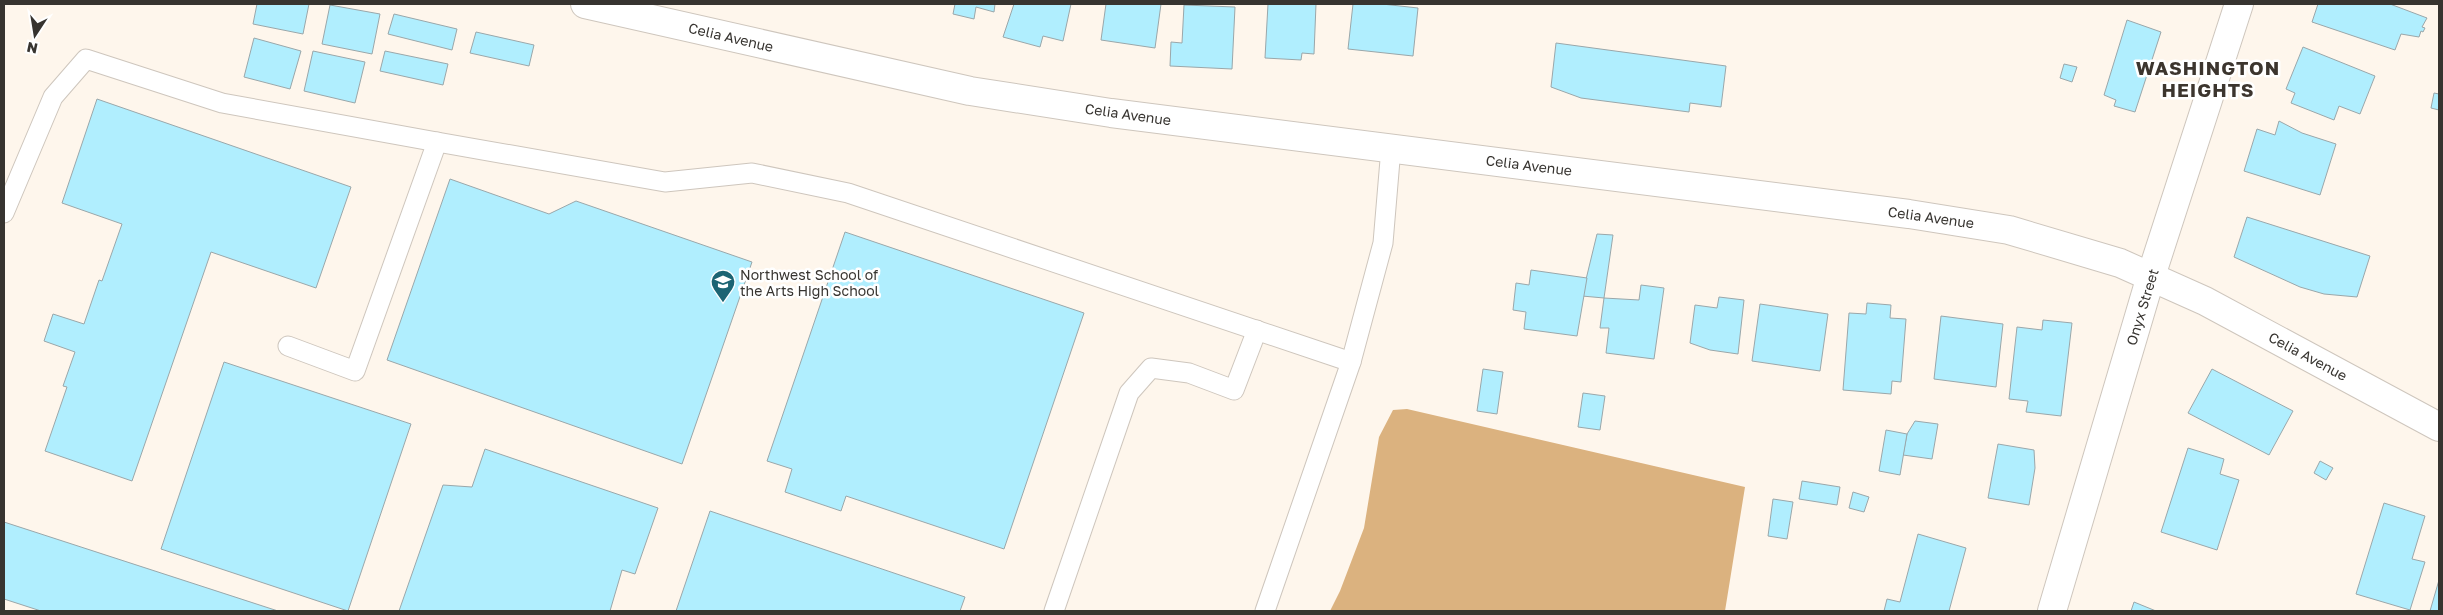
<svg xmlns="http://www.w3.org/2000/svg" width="2443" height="615" viewBox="0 0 2443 615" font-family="'Golos Text',sans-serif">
	<rect width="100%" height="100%" fill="#fef6ec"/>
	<!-- forest -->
	<path fill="#dbb27f" d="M1407,409L1745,487L1725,611H1330L1340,591L1364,528L1379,437L1393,410Z"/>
	<!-- building -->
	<g fill="#b0eefe" stroke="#9aa7aa">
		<path d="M257,4H309L303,34L253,24Z"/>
		<path d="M955,4H995L994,12L976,7L974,19L953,14Z"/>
		<path d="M1014,4H1071L1063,41L1043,36L1040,47L1003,37Z"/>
		<path d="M1106,4H1161L1155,48L1101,40Z"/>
		<path d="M1268,4H1316L1314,54L1302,53L1301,60L1265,58Z"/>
		<path d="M1353,4H1382L1418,8L1413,56L1348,49Z"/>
		<path d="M2318,4H2390L2427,18L2422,27L2425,28L2423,32L2421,31L2419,37L2401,34L2395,50L2312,22Z"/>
		<path d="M330,5L380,14L372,54L322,44Z"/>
		<path d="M1184,5L1235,7L1232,69L1170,66L1171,42L1182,43Z"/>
		<path d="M394,14L457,29L452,50L388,34Z"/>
		<path d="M2127,20L2161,32L2135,112L2114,106L2116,100L2104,95Z"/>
		<path d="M476,32L534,45L529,66L470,53Z"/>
		<path d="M254,38L301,51L290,89L244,77Z"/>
		<path d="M1556,43L1726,66L1721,107L1690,103L1689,112L1581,98L1551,87Z"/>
		<path d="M2303,47L2375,76L2360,114L2339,106L2334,120L2291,103L2295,93L2286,89Z"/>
		<path d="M313,51L365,62L355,103L304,91Z"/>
		<path d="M385,51L448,64L443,85L380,71Z"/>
		<path d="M2064,64L2077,67L2072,82L2060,78Z"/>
		<path d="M2434,93L2439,94V110L2431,108Z"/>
		<path d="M97,99L351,187L316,288L211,252L132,481L45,451L67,387L63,386L75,352L44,341L53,314L84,324L99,280L102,281L122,224L62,203Z"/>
		<path d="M2279,121L2302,133L2336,144L2320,195L2244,171L2257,129L2275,135Z"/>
		<path d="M450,179L549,214L576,201L752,262L682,464L387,360Z"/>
		<path d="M2247,217L2370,256L2357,297L2324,294L2300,287L2234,257Z"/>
		<path d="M845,232L1084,313L1004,549L846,496L841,511L785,492L792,469L767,461Z"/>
		<path d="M1597,234L1613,235L1604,298L1582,296Z"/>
		<path d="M1531,270L1587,278L1577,336L1524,329L1526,312L1513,310L1516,283L1529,285Z"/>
		<path d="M1641,285L1664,288L1654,359L1606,353L1609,328H1600L1604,298L1639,300Z"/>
		<path d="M1719,297L1744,300L1738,354L1710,350L1690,343L1695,305L1717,308Z"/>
		<path d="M1867,303L1891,305L1890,318L1906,319L1901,382L1892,381L1891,394L1843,390L1849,313L1866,314Z"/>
		<path d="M1760,304L1828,314L1820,371L1752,361Z"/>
		<path d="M1941,316L2003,324L1996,387L1934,379Z"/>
		<path d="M2043,320L2072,323L2061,416L2026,412L2028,401L2009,399L2017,327L2042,330Z"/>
		<path d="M224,362L411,424L348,611L161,549Z"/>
		<path d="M1483,369L1503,372L1497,414L1477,411Z"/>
		<path d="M2212,369L2293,411L2269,455L2188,413Z"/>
		<path d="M1583,393L1605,396L1600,430L1578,427Z"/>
		<path d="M1915,421L1938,424L1932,459L1903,455L1907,434Z"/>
		<path d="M1886,430L1907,434L1900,475L1879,471Z"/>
		<path d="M1998,444L2034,450L2035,468L2029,505L1988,498Z"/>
		<path d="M2188,448L2224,459L2220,474L2239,480L2217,550L2161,532Z"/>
		<path d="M485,449L658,508L635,574L622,570L610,611H399L443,485L472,487Z"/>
		<path d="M2320,461L2333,468L2326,480L2314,473Z"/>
		<path d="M1802,481L1840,487L1837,505L1799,499Z"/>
		<path d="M1853,492L1869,497L1864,512L1849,508Z"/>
		<path d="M1773,499L1793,502L1787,539L1768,536Z"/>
		<path d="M2384,503L2425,516L2412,559L2425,562L2410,610L2356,594Z"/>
		<path d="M710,511L965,597L960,611H676Z"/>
		<path d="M4,522L278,611H41L4,599Z"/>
		<path d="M1918,534L1966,548L1949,611H1884L1887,599L1900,602Z"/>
		<path d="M2439,580V611H2430Z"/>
		<path d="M2134,602L2156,611H2131Z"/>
	</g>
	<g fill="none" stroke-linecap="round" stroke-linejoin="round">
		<defs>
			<g id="service">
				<path d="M4,213L53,97L86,59L222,103L437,142L665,182L752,173L848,193L1351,362"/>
				<path d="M288,346L355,371L437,142"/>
				<path d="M1054,611L1129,393L1151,368L1189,373L1234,390L1257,330"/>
				<path d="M1265,611L1351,362L1383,243L1391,148"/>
			</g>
			<g id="minor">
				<path d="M585,4L970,91L1111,113L1909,214L2009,230L2120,263L2205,301L2439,427"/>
				<path d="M2052,611L2151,276L2239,4"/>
			</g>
		</defs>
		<!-- service casing -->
		<use href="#service" stroke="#cec6bd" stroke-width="21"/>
		<!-- minor casing -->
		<use href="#minor" stroke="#cec6bd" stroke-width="30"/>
		<!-- service -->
		<use href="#service" stroke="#fff" stroke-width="19"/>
		<!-- minor -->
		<use href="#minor" stroke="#fff" stroke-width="28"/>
	</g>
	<!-- icons -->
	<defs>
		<symbol id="school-pin" viewBox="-11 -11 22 30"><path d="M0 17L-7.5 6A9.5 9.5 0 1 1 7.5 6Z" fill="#1c6473" stroke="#fff"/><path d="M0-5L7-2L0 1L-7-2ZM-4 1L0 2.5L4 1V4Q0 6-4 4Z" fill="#fff"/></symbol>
	</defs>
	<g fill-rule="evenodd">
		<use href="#school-pin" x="709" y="268" width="28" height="38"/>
	</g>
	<g text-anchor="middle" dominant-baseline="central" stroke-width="5" stroke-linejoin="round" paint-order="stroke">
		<!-- street labels -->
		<g font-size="14" fill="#373430" stroke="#fff">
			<text transform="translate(731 37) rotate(13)">Celia Avenue</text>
			<text transform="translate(1128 114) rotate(8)">Celia Avenue</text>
			<text transform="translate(1529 165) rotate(7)">Celia Avenue</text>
			<text transform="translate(1931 217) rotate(8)">Celia Avenue</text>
			<text transform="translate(2142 307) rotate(-73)">Onyx Street</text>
			<text transform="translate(2308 356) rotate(28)">Celia Avenue</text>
		</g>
		<!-- poi labels -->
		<g font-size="14" fill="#373430" stroke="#fff" text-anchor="start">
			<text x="740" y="274">Northwest School of<tspan x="740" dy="16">the Arts High School</tspan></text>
		</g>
		<!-- district labels -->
		<g font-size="19" font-weight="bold" letter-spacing="1" fill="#3c352e" stroke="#fff">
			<text x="2208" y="67">WASHINGTON<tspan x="2208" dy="22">HEIGHTS</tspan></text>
		</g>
	</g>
	<!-- border -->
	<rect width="2443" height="615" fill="none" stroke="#373430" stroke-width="10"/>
	<!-- north arrow -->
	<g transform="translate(35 35) rotate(192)" stroke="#ffffff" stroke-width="4" paint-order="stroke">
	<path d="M0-4L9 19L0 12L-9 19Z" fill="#373430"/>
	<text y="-8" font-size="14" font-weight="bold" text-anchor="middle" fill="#373430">N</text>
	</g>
</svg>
